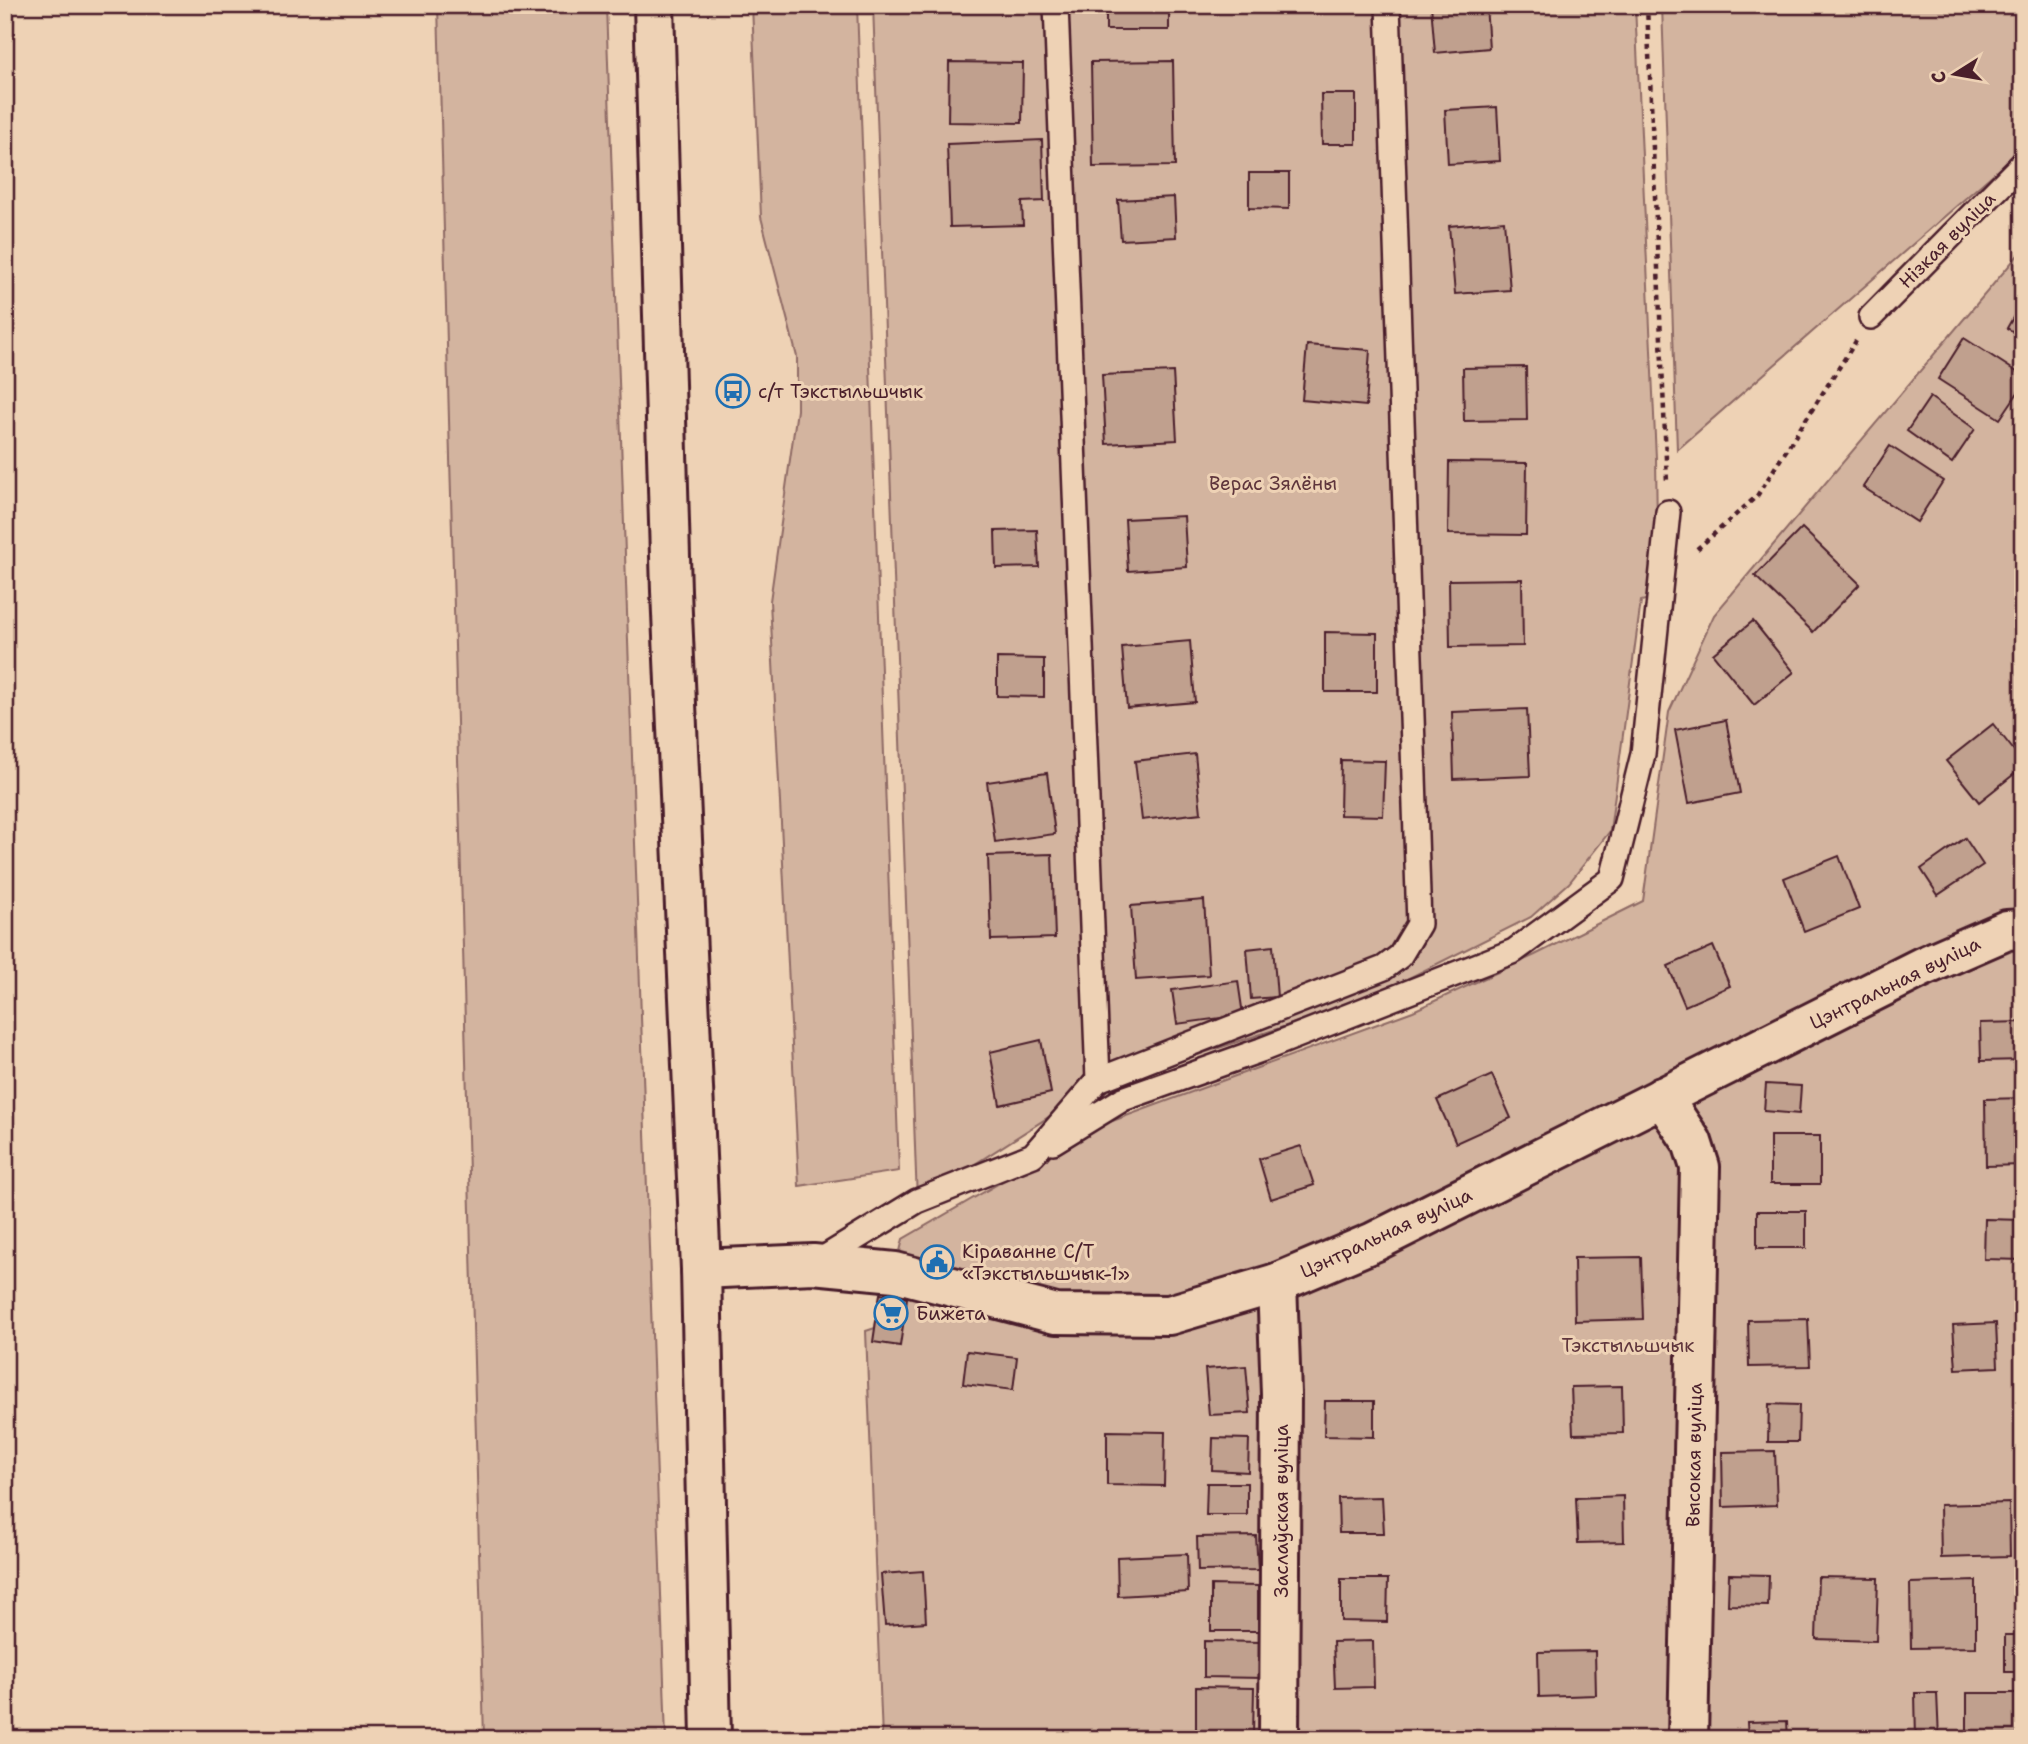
<svg xmlns="http://www.w3.org/2000/svg" width="2028" height="1744" viewBox="0 0 2028 1744" font-family="'Shantell Sans',sans-serif">
	<rect width="100%" height="100%" fill="#eed2b5"/>
	<filter id="ink" filterUnits="userSpaceOnUse"><feTurbulence type="fractalNoise" baseFrequency=".0143" numOctaves="2"/><feDisplacementMap in="SourceGraphic" scale="14" xChannelSelector="R" yChannelSelector="G"/><feConvolveMatrix kernelMatrix="1 2 1 2 8 2 1 2 1" color-interpolation-filters="sRGB"/></filter>
	<g filter="url(#ink)">
		<!-- green -->
		<g fill="#d3b49f" stroke="#8e6a65" stroke-width="2">
			<path d="M438,5H606L666,1739H484Z"/>
			<path d="M752,5H857L899,1171L799,1186L770,601L797,410V357L761,217Z"/>
			<path d="M873,5H1635L1656,458L1658,597L1641,601L1610,831L1569,883L1531,917L1365,1000L1091,1090L917,1201Z"/>
			<path d="M1662,5H2023V148L1677,450Z"/>
			<path d="M2023,249V1739H882L866,1331L875,1328L880,1294L895,1272L903,1239L1096,1127L1413,1011L1535,955L1643,901L1669,712L1714,615Z"/>
		</g>
		<!-- building -->
		<g fill="#c0a08e" stroke="#4a1f2b" stroke-width="2">
			<rect x="1106" y="5" width="63" height="25"/>
			<path d="M1431,5H1486L1489,48L1435,53Z"/>
			<path d="M1173,61L1175,166L1093,167L1091,62Z"/>
			<path d="M949,62L1023,63L1022,123L948,122Z"/>
			<path d="M1321,94H1356V144H1322Z"/>
			<path d="M1497,107L1500,161L1448,164L1445,110Z"/>
			<path d="M1042,140L1044,201L1022,202L1023,225L950,227L947,144Z"/>
			<path d="M1249,173H1289V209L1249,208Z"/>
			<path d="M1174,197L1176,237L1121,240L1118,200Z"/>
			<path d="M1504,221L1510,290L1455,294L1449,226Z"/>
			<path d="M2023,300V337L2007,328Z"/>
			<path d="M1964,338L2023,376V385L2000,419L1938,379Z"/>
			<path d="M1307,345L1370,350L1366,406L1302,400Z"/>
			<path d="M1526,367L1527,420L1464,421L1463,368Z"/>
			<path d="M1173,372L1177,440L1106,444L1102,375Z"/>
			<path d="M1930,397L1975,429L1952,463L1907,431Z"/>
			<path d="M1890,446L1943,481L1917,522L1863,487Z"/>
			<path d="M1449,462L1527,463L1526,535L1448,534Z"/>
			<path d="M1184,516L1187,567L1128,571L1125,519Z"/>
			<path d="M1802,528L1860,584L1813,632L1755,576Z"/>
			<path d="M1037,530L1039,567L996,568L995,531Z"/>
			<path d="M1522,579L1523,646L1450,647L1449,580Z"/>
			<path d="M1753,621L1794,672L1754,705L1713,654Z"/>
			<path d="M1325,632L1377,633V692H1325Z"/>
			<path d="M1190,641L1195,702L1127,708L1122,647Z"/>
			<path d="M997,658L1044,659V697L997,696Z"/>
			<path d="M1527,709L1530,776L1454,779L1452,712Z"/>
			<path d="M1726,720L1740,793L1689,803L1675,730Z"/>
			<path d="M1993,724L2023,762V767L1979,802L1946,761Z"/>
			<path d="M1195,754L1201,813L1142,820L1135,761Z"/>
			<path d="M1341,760L1385,761L1383,816L1340,815Z"/>
			<path d="M1047,773L1055,834L995,842L987,782Z"/>
			<path d="M1965,838L1983,865L1938,895L1921,869Z"/>
			<path d="M1052,854L1055,938L991,940L988,856Z"/>
			<path d="M1839,856L1859,909L1804,931L1784,878Z"/>
			<path d="M1204,900L1209,975L1136,980L1131,906Z"/>
			<path d="M1273,946L1277,997L1251,999L1247,949Z"/>
			<path d="M1713,946L1730,986L1685,1006L1668,966Z"/>
			<path d="M1238,981L1243,1015L1177,1024L1172,990Z"/>
			<path d="M2023,1022V1060L1981,1061L1980,1023Z"/>
			<path d="M1041,1040L1051,1093L1000,1105L990,1052Z"/>
			<path d="M1492,1075L1511,1118L1456,1143L1437,1100Z"/>
			<path d="M1766,1084L1801,1086L1799,1114L1764,1111Z"/>
			<path d="M2023,1098V1165L1986,1166L1985,1099Z"/>
			<rect x="1770" y="1136" width="50" height="48"/>
			<path d="M1301,1146L1314,1185L1271,1199L1259,1159Z"/>
			<rect x="1757" y="1211" width="49" height="37"/>
			<path d="M1985,1219L2023,1220V1260L1984,1259Z"/>
			<path d="M929,1249L947,1251L944,1274L927,1273Z"/>
			<path d="M1641,1257L1643,1319L1575,1321L1574,1258Z"/>
			<path d="M880,1294L907,1298L900,1346L873,1342Z"/>
			<path d="M1808,1319L1810,1366L1749,1367L1748,1320Z"/>
			<path d="M1996,1323L1998,1367L1956,1369L1953,1325Z"/>
			<path d="M967,1351L1017,1357L1013,1390L963,1384Z"/>
			<path d="M1246,1366L1250,1413L1209,1415L1205,1369Z"/>
			<path d="M1622,1386L1623,1433L1573,1434L1571,1387Z"/>
			<path d="M1325,1401H1374V1437L1324,1436Z"/>
			<path d="M1769,1404L1799,1405L1798,1442H1768Z"/>
			<path d="M1107,1431L1165,1432L1164,1486L1107,1485Z"/>
			<path d="M1213,1438L1249,1439L1248,1472L1212,1470Z"/>
			<path d="M1775,1451L1777,1505L1723,1507L1722,1452Z"/>
			<path d="M1207,1483H1247V1515H1206Z"/>
			<path d="M1623,1496L1624,1542L1578,1543L1576,1498Z"/>
			<path d="M1382,1497L1384,1533H1339L1338,1498Z"/>
			<path d="M2009,1503L2010,1556L1941,1558L1940,1505Z"/>
			<path d="M1256,1536L1258,1570L1198,1571L1197,1537Z"/>
			<path d="M1187,1554L1188,1592L1118,1596L1117,1557Z"/>
			<path d="M923,1571L926,1622L885,1625L881,1574Z"/>
			<path d="M1729,1574L1769,1575L1768,1606L1728,1605Z"/>
			<path d="M1818,1577L1878,1578L1876,1641L1816,1639Z"/>
			<path d="M1341,1579H1388L1387,1622L1341,1621Z"/>
			<path d="M1976,1581V1647L1911,1648L1910,1583Z"/>
			<path d="M1211,1585L1258,1586V1631H1211Z"/>
			<rect x="2005" y="1635" width="18" height="37"/>
			<path d="M1204,1641L1263,1642V1678L1204,1677Z"/>
			<path d="M1373,1641L1374,1687L1335,1688L1333,1642Z"/>
			<path d="M1595,1651L1596,1695L1539,1697L1538,1652Z"/>
			<path d="M1196,1687L1254,1688L1253,1735L1196,1734Z"/>
			<path d="M1915,1693H1937L1939,1739H1916Z"/>
			<rect x="1967" y="1693" width="56" height="46"/>
			<path d="M1787,1721L1788,1739H1748L1747,1722Z"/>
		</g>
		<g fill="none" stroke-linecap="round" stroke-linejoin="round">
			<defs>
				<g id="lane">
					<path d="M1056,5L1098,1080"/>
					<path d="M1871,317L2023,163"/>
					<path d="M1053,1142L1123,1099L1261,1050L1514,951L1612,879L1643,754L1668,512"/>
					<path d="M814,1264L917,1201L1033,1155L1098,1080L1384,968L1400,956L1419,924L1388,5"/>
				</g>
				<g id="street">
					<path d="M1662,1097L1692,1142L1700,1167L1688,1739"/>
					<path d="M701,1269L813,1264L895,1272L1056,1314L1169,1315L1277,1283L1374,1242L1922,967L2007,930L2023,929"/>
					<path d="M1277,1283L1281,1394L1279,1739"/>
				</g>
				<path id="secondary" d="M654,5L671,591L701,1269L711,1739"/>
			</defs>
			<!-- lane casing -->
			<use href="#lane" stroke="#4a1f2b" stroke-width="28"/>
			<!-- street casing -->
			<use href="#street" stroke="#4a1f2b" stroke-width="44"/>
			<!-- secondary casing -->
			<use href="#secondary" stroke="#4a1f2b" stroke-width="44"/>
			<!-- path -->
			<g stroke="#4a1f2b" stroke-width="4.5" stroke-dasharray="5 5" stroke-linecap="butt">
				<path d="M1647,5L1667,483"/>
				<path d="M1697,549L1757,496L1856,341"/>
			</g>
			<!-- lane -->
			<use href="#lane" stroke="#eed2b5" stroke-width="23"/>
			<!-- street -->
			<use href="#street" stroke="#eed2b5" stroke-width="38"/>
			<!-- secondary -->
			<use href="#secondary" stroke="#eed2b5" stroke-width="38"/>
		</g>
	</g>
	<!-- icons -->
	<defs>
		<symbol id="bus-ring" viewBox="-11 -11 22 22"><circle r="9.5" fill="#eed2b5" stroke="#1f6fb2" stroke-width="1.5"/><path d="M-5-6H5V4H4V6H2V4H-2V6H-4V4H-5ZM-3.5-4V0h7V-4ZM-3.5 1.2v1.5H-2V1.2ZM2 1.2v1.5H3.5V1.2Z" fill="#1f6fb2"/></symbol>
		<symbol id="civic-ring" viewBox="-11 -11 22 22"><circle r="9.5" fill="#eed2b5" stroke="#1f6fb2" stroke-width="1.5"/><path d="M-.6-6.5H3V-4.5H.6V-3L4-1V1h2V6H-6V1h2V-1L-.6-3ZM-1.2 2.5V6h2.4V2.5Z" fill="#1f6fb2"/></symbol>
		<symbol id="supermarket-ring" viewBox="-11 -11 22 22"><circle r="9.5" fill="#eed2b5" stroke="#1f6fb2" stroke-width="1.5"/><path d="M-6-5.5h2.5l.6 2H6L4.5 2H-2.5L-4.4-4H-6ZM-1.5 3.2a1.3 1.3 0 1 0 .1 0ZM3 3.2a1.3 1.3 0 1 0 .1 0Z" fill="#1f6fb2"/></symbol>
	</defs>
	<g fill-rule="evenodd">
		<use href="#bus-ring" x="714" y="372" width="38" height="38"/>
		<use href="#civic-ring" x="918" y="1243" width="38" height="38"/>
		<use href="#supermarket-ring" x="872" y="1294" width="38" height="38"/>
	</g>
	<g text-anchor="middle" dominant-baseline="central" stroke-width="6" stroke-linejoin="round" paint-order="stroke">
		<!-- street labels -->
		<g font-size="19" fill="#4a1f2b" stroke="#eed2b5">
			<text transform="translate(1947 240) rotate(-45)">Нізкая вуліца</text>
			<text transform="translate(1895 983) rotate(-26)">Цэнтральная вуліца</text>
			<text transform="translate(1386 1233) rotate(-25)">Цэнтральная вуліца</text>
			<text transform="translate(1694 1455) rotate(-89)">Высокая вуліца</text>
			<text transform="translate(1281 1511) rotate(-90)">Заслаўская вуліца</text>
		</g>
		<!-- poi labels -->
		<g font-size="19" fill="#4a1f2b" stroke="#eed2b5" text-anchor="start">
			<text x="758" y="391">с/т Тэкстыльшчык</text>
			<text x="962" y="1251">Кіраванне С/Т<tspan x="962" dy="22">«Тэкстыльшчык-1»</tspan></text>
			<text x="916" y="1313">Бижета</text>
		</g>
		<!-- park labels -->
		<g font-size="19" fill="#5f353c" stroke="#eed2b5">
			<text x="1273" y="483">Верас Зялёны</text>
			<text x="1628" y="1345">Тэкстыльшчык</text>
		</g>
	</g>
	<!-- margin -->
	<rect width="2028" height="1744" fill="none" stroke="#eed2b5" stroke-width="28"/>
	<rect x="14" y="14" width="2000" height="1716" fill="none" stroke="#4a1f2b" stroke-width="2.5" filter="url(#ink)"/>
	<!-- north arrow -->
	<g transform="translate(1955 74) rotate(259)" stroke="#eed2b5" stroke-width="5" paint-order="stroke">
	<path d="M0-5L12 26L0 18L-12 26Z" fill="#4a1f2b"/>
	<text y="-10" font-size="19" font-weight="bold" text-anchor="middle" fill="#4a1f2b">С</text>
	</g>
</svg>
